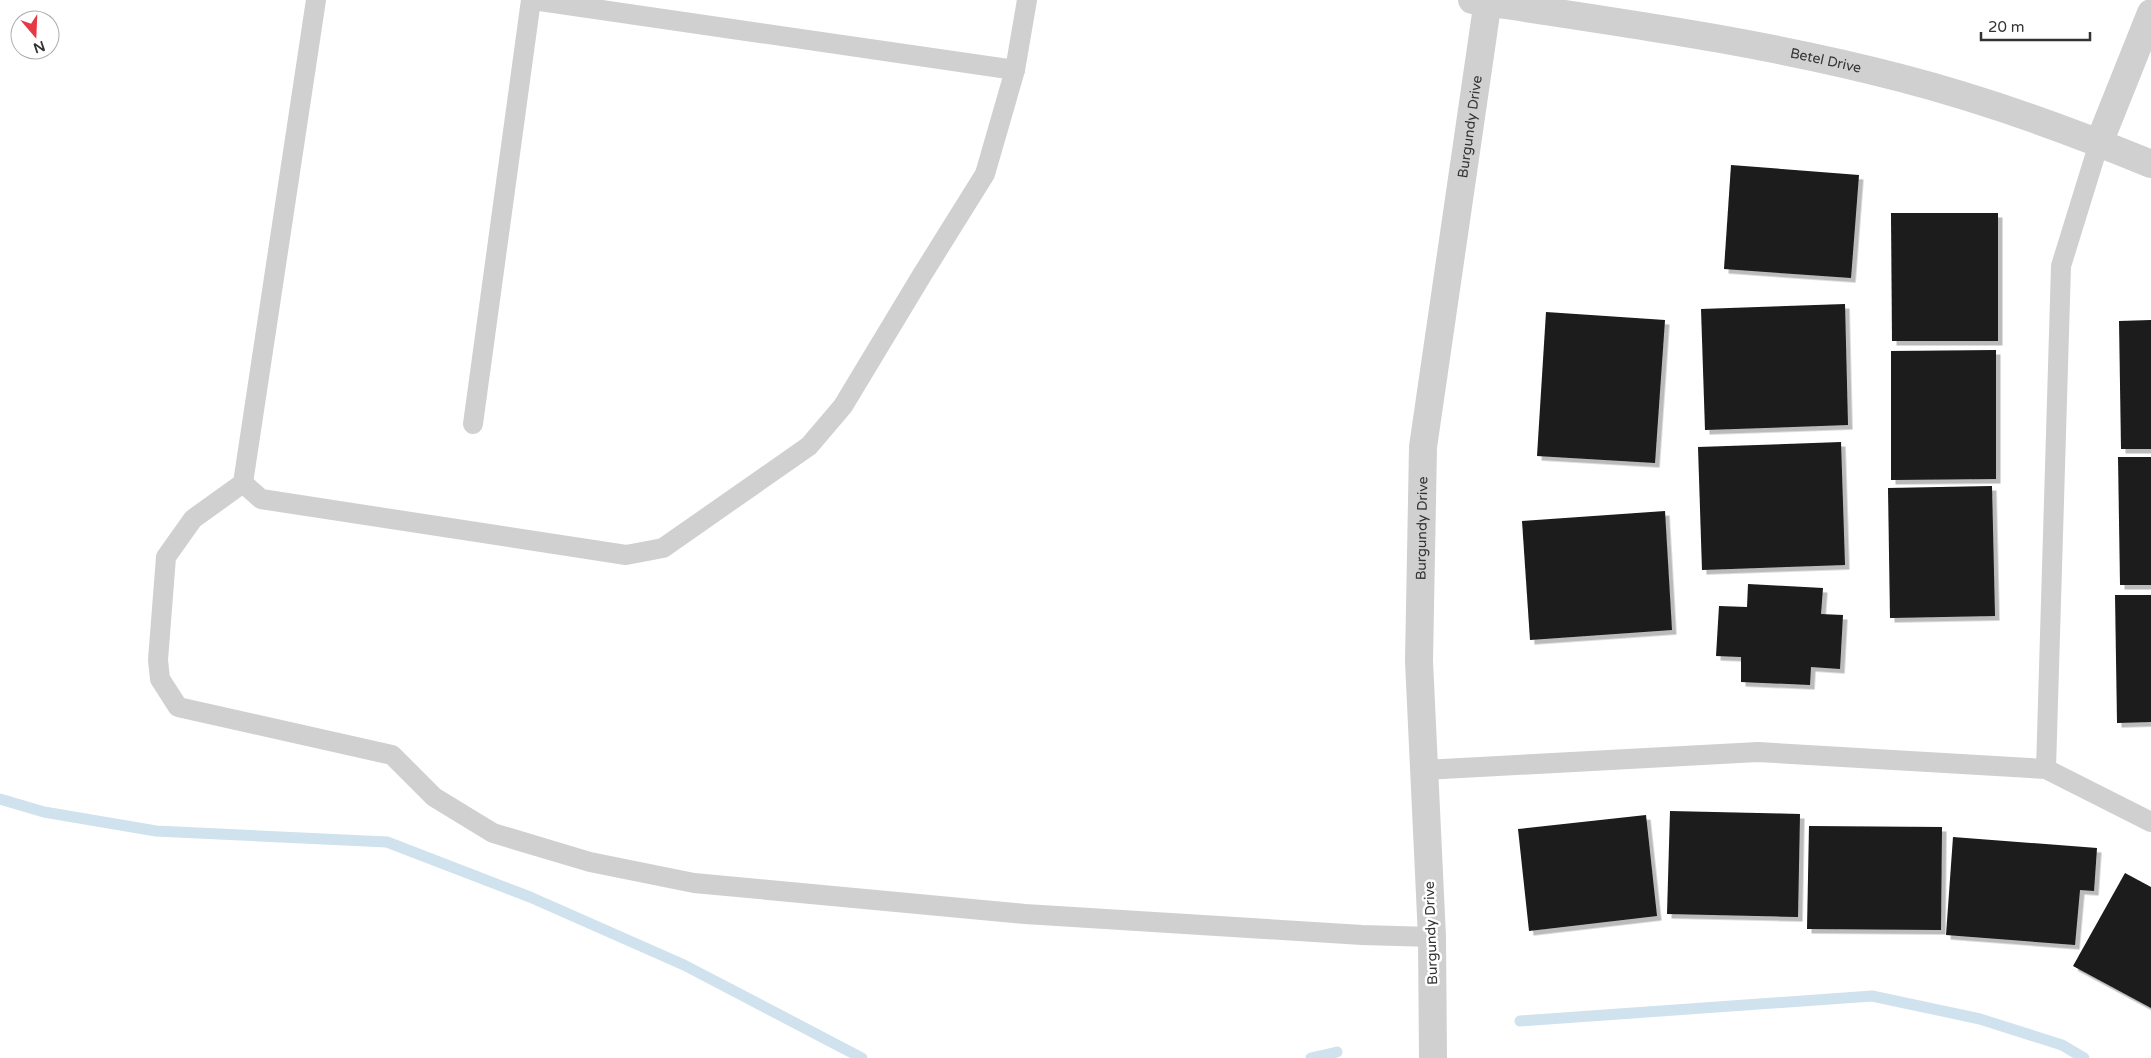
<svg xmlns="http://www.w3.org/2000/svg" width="2151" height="1058" viewBox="0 0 2151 1058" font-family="'Varela Round',sans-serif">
	<defs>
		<filter id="shadow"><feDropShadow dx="4.5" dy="4.5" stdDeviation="0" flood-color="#0004"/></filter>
	</defs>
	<rect width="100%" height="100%" fill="#fff"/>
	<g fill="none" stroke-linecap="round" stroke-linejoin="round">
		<!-- stream -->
		<g stroke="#cfe2ee" stroke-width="11">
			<path d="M0,799L44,812L156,831L387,842L530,897L684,965L862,1058"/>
			<path d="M1520,1021L1872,996L1980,1019L2062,1045L2084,1058"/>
			<path d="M1311,1058L1337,1052"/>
		</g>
	</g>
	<!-- building -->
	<g fill="#1a1a1a" filter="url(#shadow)">
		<path d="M1731,165L1859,175L1851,278L1724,269Z"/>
		<path d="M1891,213H1998V341H1892Z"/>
		<path d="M1845,304L1848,425L1705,430L1701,309Z"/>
		<path d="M1546,312L1665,320L1655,463L1537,456Z"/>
		<path d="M2151,320V449H2121L2119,321Z"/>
		<path d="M1996,350V479L1891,480V351Z"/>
		<path d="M1841,442L1845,565L1702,570L1698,447Z"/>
		<path d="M2118,457H2151V585H2120Z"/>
		<path d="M1992,486L1995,616L1890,618L1888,488Z"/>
		<path d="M1665,511L1672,630L1530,640L1522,521Z"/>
		<path d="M1748,584L1823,588L1821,614L1843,615L1840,669L1811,667L1810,685L1741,682V657L1716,656L1719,606L1747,607Z"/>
		<path d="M2115,595H2151V722L2117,723Z"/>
		<path d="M1670,811L1800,814L1798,917L1667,914Z"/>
		<path d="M1646,815L1657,916L1529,931L1518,829Z"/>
		<path d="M1809,826L1942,827L1941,930L1807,929Z"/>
		<path d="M1953,837L2097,848L2094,891L2080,890L2075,945L1946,935Z"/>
		<path d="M2125,873L2151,887V1008L2073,966Z"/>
	</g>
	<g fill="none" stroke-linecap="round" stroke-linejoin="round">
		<!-- service -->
		<g stroke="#d0d0d0" stroke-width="20">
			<path d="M316,0L243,483L261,499L626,555L663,548L809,446L843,406L922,275L985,174L1015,70L1027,0"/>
			<path d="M533,0L1015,70"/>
			<path d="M473,424L531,0"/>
			<path d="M243,483L193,519L166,557L158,660L160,679L178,707L392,755L434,797L493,833L590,862L694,883L1025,914L1362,935L1432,937"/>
			<path d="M2046,769L2061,266L2099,143"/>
			<path d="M1424,770L1758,752L2046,769L2151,822"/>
		</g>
		<!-- minor -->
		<path stroke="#d0d0d0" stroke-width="28" d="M2099,143L2151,13"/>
		<!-- tertiary -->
		<g stroke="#d0d0d0" stroke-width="28">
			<path id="s1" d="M1472,0C1616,22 1760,41 1901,78C1986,100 2069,130 2151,164"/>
			<path id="s2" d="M1433,1058L1432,937L1419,661L1423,447L1488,0"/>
		</g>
	</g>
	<g text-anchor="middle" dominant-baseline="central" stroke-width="5" stroke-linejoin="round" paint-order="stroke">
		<!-- street labels -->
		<g font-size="14" fill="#333" stroke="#fff">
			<text stroke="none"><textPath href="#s1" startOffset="359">Betel Drive</textPath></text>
			<text stroke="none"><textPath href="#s2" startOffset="935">Burgundy Drive</textPath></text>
			<text stroke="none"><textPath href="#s2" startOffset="530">Burgundy Drive</textPath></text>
			<text transform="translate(1431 933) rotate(-92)">Burgundy Drive</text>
		</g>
	</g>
	<!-- north arrow -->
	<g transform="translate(35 35) rotate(161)"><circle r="24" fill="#ffffff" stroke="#adadad"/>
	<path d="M0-4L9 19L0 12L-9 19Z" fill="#e63946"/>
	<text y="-8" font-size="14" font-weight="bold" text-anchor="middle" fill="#333333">N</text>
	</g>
	<!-- scale -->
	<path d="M1981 32v8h109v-8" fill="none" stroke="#333333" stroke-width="2.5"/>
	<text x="1988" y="32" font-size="15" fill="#333333" stroke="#ffffff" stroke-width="4" paint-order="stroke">20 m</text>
</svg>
